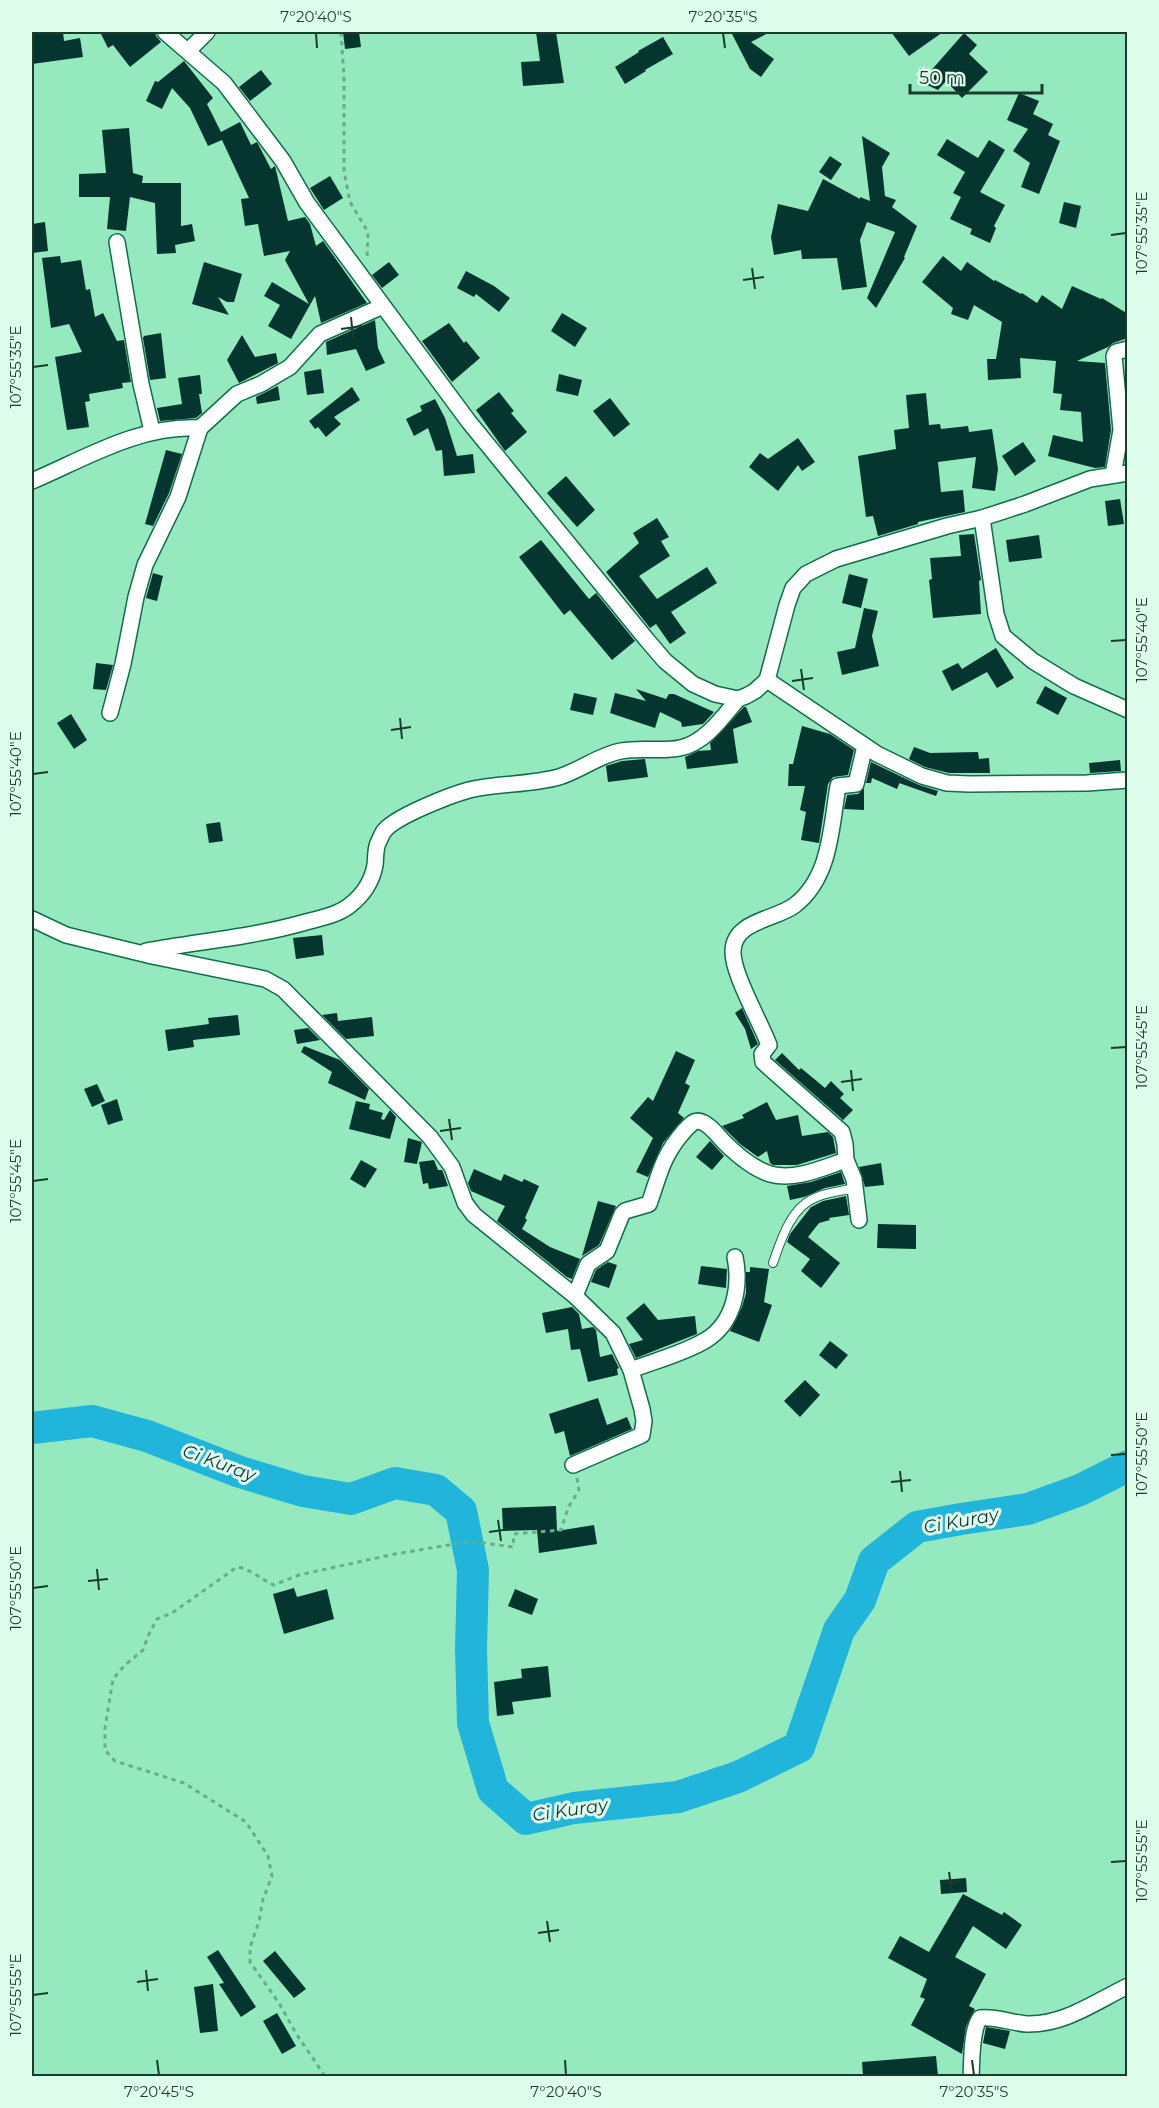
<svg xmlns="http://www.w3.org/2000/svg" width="1159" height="2108" viewBox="0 0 1159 2108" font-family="Montserrat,sans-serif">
	<rect width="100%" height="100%" fill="#95e9bf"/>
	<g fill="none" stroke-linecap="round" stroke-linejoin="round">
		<!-- river -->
		<path stroke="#22b5db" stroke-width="32" d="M32,1428L92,1421L147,1436L240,1472L303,1491L351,1499L395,1483L436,1490L461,1511L473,1570L471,1649L473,1723L493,1790L526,1819L574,1808L678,1797L738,1777L799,1747L839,1630L860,1600L874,1561L917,1527L961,1519L1028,1509L1080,1490L1128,1466"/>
	</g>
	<!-- building -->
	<g fill="#05352f">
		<path d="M32,32H63L64,41L80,38L83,57L32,64Z"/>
		<path d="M100,32H155L156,36L161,42L130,67L113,45L108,48Z"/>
		<path d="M343,32H359L361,47L345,49Z"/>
		<path d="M536,32H556L564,83L523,86L521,62L540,61Z"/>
		<path d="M731,32H770L751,42L774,59L761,77L750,69Z"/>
		<path d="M891,32H943L909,56Z"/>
		<path d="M964,33L977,45L969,54L988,72L962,98L946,81L938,90L921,82Z"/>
		<path d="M663,37L673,54L645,70L646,71L625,84L615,67L639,52L638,51Z"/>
		<path d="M184,61L213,98L207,104L221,132L240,122L251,145L257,142L271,169L275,166L288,221L305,217L310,224L316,246L323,241L367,303L321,323L315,296L291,339L268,326L280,305L264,296L272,282L309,304L285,260L290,251L264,256L258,224L245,226L241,199L249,198L222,140L208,146L190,108L172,88L162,109L146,101L155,81L158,82Z"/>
		<path d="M261,70L272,84L250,101L239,87Z"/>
		<path d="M1019,93L1039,101L1033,114L1053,124L1048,135L1060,141L1039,194L1021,187L1030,163L1013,151L1028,129L1007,120Z"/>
		<path d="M129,128L133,173L143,176L142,183H181V226L192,224L195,241L175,245L176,253L157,254L155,203L130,197L126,231L107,229L110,197H79V174L106,173L102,130Z"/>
		<path d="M862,136L890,153L882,167L885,196L896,200L892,207L917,226L904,257L905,258L876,308L867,298L895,232L867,222L860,240L867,287L842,290L837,258L802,259L801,250L774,255L771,237L778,204L808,211L823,179L860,199V197L870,201Z"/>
		<path d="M947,139L978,158L989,140L1005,150L980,192L1005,205L994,226L996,228L990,243L970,234L972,229L950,219L961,197L953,193L965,172L937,155Z"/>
		<path d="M830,156L842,164L831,180L819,172Z"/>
		<path d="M330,176L343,198L324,210L310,188Z"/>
		<path d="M1064,202L1081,206L1076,228L1059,223Z"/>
		<path d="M45,222L48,251L32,253V224Z"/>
		<path d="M60,256L61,263L81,260L86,290L90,289L95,317L103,313L117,341L124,340L131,382L122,383L123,388L89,394L90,401L85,402L89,427L67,430L55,357L82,352L69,324L51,328L42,258Z"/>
		<path d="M943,256L961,271L967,262L994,281L995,280L1021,294L1022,293L1037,303L1042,295L1062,309L1072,286L1101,299L1102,298L1128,314V338L1113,343L1108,347L1077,361L1105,363L1111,430L1105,467L1095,468L1048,456L1053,435L1083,442L1081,412L1060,410L1062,394L1053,393L1056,361L1020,358L1021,378L988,380L987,359H996L1002,322L974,305L968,320L951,314L953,308L922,282Z"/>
		<path d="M204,262L242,274L234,302H227L218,297L229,315L192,304Z"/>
		<path d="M389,262L399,275L382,288L372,275Z"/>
		<path d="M466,271L494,286L510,298L499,312L476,294L474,297L457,288Z"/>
		<path d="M562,313L587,328L575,347L551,331Z"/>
		<path d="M375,320L378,348L385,363L366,371L356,349L327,355L326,342Z"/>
		<path d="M449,323L464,343L466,341L480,358L452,382L422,341Z"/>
		<path d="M161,333L166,378L150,380L143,338L144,336Z"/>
		<path d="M242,335L255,357L276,353L278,363L239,383L227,360Z"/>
		<path d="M321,369L324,393L307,395L304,372Z"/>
		<path d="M559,374L582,380L578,396L556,391Z"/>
		<path d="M200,375L202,394H199L202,413L196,418L160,421L157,408L182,404L178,378Z"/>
		<path d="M278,386L280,400L257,404L256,397Z"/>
		<path d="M352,387L360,400L334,417L341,424L326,437L318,427L315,429L309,421Z"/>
		<path d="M499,392L514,411L511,413L527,432L505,451L476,410Z"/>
		<path d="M926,393L929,425L940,424L941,429L968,426L969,432L992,429L998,469L995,491L972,488L976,457L938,462L941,492L963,490L965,512L918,522V524L878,536L873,516L866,517L858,456L896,449L894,430L909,428L906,395Z"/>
		<path d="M610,398L630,424L614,437L593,411Z"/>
		<path d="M435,399L445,418L457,456L473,454L475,473L444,476L442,450L436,451L428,428L414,436L406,419L422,411L420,406Z"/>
		<path d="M798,438L815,462L802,471L798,465L778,491L749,467L760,453L768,459Z"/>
		<path d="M1023,442L1036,461L1015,476L1002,456Z"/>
		<path d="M166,450L182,454L169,493L153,526L145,524Z"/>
		<path d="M566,476L595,510L577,527L547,493Z"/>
		<path d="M1120,499L1124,524L1108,526L1105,501Z"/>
		<path d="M657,518L669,537L661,541L670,556L639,576L657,599L707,567L717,583L671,612L686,633L670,644L656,624L650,628L606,572L639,543L633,533Z"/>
		<path d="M974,534L981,580L979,581L981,614L933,618L929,580L932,579L930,558L961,556L959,535Z"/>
		<path d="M1039,535L1042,558L1009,562L1006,540Z"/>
		<path d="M541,540L589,599L596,593L635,641L612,660L570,610L564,615L519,557Z"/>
		<path d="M153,573L163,576L157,601L146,598Z"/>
		<path d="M849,574L868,579L861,608L842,603Z"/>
		<path d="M864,608L878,611L872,636L879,666L842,675L837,652L855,648Z"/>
		<path d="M996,648L1014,678L997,688L987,672L952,691L942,671L958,663L962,669Z"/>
		<path d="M96,663L113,665L106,690L93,689Z"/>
		<path d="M1045,686L1067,698L1058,715L1036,703Z"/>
		<path d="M636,689L666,699L669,694H674L714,712L703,724L682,727L681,722L660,712L655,728L610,713L615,693L646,701Z"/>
		<path d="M574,693L597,698L593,715L570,710Z"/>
		<path d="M744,707H746L752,722L733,729L738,763L687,769L685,757L698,751L711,750L710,743Z"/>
		<path d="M71,714L87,740L74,749L57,723Z"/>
		<path d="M802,726L830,734L854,750L848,775L833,777L828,784L819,843L801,840L806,812L800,810L805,786H788L789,764H793Z"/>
		<path d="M914,747L930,753L978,752L979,759L989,758L990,773H949L925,767L909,759Z"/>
		<path d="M645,759L648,777L608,782L606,766L622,761Z"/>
		<path d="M1120,760L1121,771L1090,773L1089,763Z"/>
		<path d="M871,762L902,777L897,789L872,778L871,783H866Z"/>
		<path d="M902,777L919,785L938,791L936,796L899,783Z"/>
		<path d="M864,788V810L844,809L847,795L858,794Z"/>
		<path d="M220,822L223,841L209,843L206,824Z"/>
		<path d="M322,935L324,955L296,959L293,938Z"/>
		<path d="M742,1008L758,1044L751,1049L745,1029L735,1013Z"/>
		<path d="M337,1013L338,1021L372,1017L374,1036L346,1039L322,1015Z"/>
		<path d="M238,1015L240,1035L193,1040L194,1047L168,1051L165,1030L209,1024L208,1018Z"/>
		<path d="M308,1028L320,1040L297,1044L294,1030Z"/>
		<path d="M304,1046L340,1060L369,1089L365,1100L328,1083L332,1072L301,1052Z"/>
		<path d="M676,1051L695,1060L685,1083L690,1086L678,1113L684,1118L663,1143L648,1177L636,1172L653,1138L630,1118L648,1097L653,1101Z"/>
		<path d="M782,1053L799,1070L801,1068L825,1088L831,1081L844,1094L840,1098L853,1110L843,1120L775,1060Z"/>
		<path d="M97,1084L105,1101L92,1107L84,1089Z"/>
		<path d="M117,1099L123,1120L108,1125L101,1105Z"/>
		<path d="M356,1101L370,1104L369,1109L383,1113L381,1119L384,1120L390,1110L396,1117L390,1139L349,1129Z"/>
		<path d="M767,1102L776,1120L798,1115L802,1136L828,1132L833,1137L836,1153L797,1165H773L770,1163L767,1151L758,1157L740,1144L722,1126L744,1118L742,1115Z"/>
		<path d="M408,1138L422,1142L417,1164L404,1162Z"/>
		<path d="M710,1141L724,1156L712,1170L696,1157Z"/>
		<path d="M361,1160L377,1169L365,1188L350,1179Z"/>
		<path d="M434,1160L438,1170H442L443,1172L448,1186L429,1189L428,1183L423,1184L419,1162Z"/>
		<path d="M881,1163L884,1185L865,1187L859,1167Z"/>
		<path d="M474,1169L501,1181L504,1174L522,1182L524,1179L539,1186L525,1218L527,1220L522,1229L550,1247L580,1259L572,1279L567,1277L497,1221L505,1206L471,1191L468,1183Z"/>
		<path d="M841,1172L845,1184L825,1188L804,1197L790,1200L787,1186L811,1182Z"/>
		<path d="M846,1196L849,1215L829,1218L830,1220L819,1223L808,1237L840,1263L821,1288L801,1271L810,1259L787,1242L790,1234L811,1207L823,1201Z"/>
		<path d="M598,1201L616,1206L599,1245L582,1256Z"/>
		<path d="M878,1224L916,1225V1249L877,1248Z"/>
		<path d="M608,1262L617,1265L609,1288L591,1282L596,1270Z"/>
		<path d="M701,1266L727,1269L726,1288L698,1284Z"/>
		<path d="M750,1267L769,1269L764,1302L772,1305L759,1342L730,1331L742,1307L746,1293V1272H750Z"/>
		<path d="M644,1303L658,1320L695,1316L697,1334L636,1358L629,1344L643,1340L626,1318Z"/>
		<path d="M572,1307L579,1314L582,1329L593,1327L596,1330L600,1357L612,1354L619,1368L617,1369L618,1375L588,1382L580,1349L571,1350L568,1329L546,1333L542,1313Z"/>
		<path d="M830,1341L848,1355L836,1369L819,1355Z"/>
		<path d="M805,1380L820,1395L800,1417L784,1401Z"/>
		<path d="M598,1398L607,1425L627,1417L632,1429L570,1456L564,1431L555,1434L549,1414Z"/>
		<path d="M556,1506L557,1531L594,1525L597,1544L539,1553L537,1530L503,1531L502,1508Z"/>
		<path d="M294,1588L297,1597L327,1589L334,1619L284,1634L273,1594Z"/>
		<path d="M515,1589L538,1599L532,1615L508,1606Z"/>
		<path d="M548,1666L551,1697L512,1702L514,1714L497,1716L494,1682L522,1678L521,1669Z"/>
		<path d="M966,1878L967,1892L941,1894L940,1880Z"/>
		<path d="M963,1894L1002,1915L1004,1912L1022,1925L1006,1949L973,1926L955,1957L986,1974L969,2006L975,2009L966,2027L962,2054L911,2025L925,1999L920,1997L927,1979L888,1958L900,1936L929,1952Z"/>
		<path d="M218,1950L256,2007L241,2017L219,1984L224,1983L207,1957Z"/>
		<path d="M275,1951L306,1989L294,1998L263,1961Z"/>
		<path d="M213,1984L218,2031L200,2033L194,1987Z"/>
		<path d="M277,2013L296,2046L282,2054L263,2021Z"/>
		<path d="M986,2027L1010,2031L1005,2049L983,2043Z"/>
		<path d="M936,2056L938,2076H863L862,2062Z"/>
	</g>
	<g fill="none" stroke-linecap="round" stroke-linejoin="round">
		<defs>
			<path id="service" d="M773,1263C781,1240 791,1206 817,1197C829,1192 843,1191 855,1188"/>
			<g id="minor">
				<path d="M165,32L224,83L283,161L307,203L469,422L647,640L665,661L693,684L715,694L738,699L746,696L755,691L767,680L787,605L793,588L806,574L836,559L947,526L982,518L1025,504L1090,479L1128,473"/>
				<path d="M188,51L207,32"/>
				<path d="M117,242L141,384L152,431"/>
				<path d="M1113,475L1121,430L1114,356L1116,352L1128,349"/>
				<path d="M32,481C86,458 139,425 200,428L237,394L261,384L290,367L320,334L383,306"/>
				<path d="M982,518L996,614L1003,636L1033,661L1074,686L1128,710"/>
				<path d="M767,680L877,754L922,776L947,783L969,784L1087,783L1128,780"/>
				<path d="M110,713L123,664L136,597L145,565L178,497L200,428"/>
				<path d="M32,919L66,935L152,956L265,979L283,989L430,1137L452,1167L465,1203L474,1215L575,1296L613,1333L631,1370L642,1409L644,1421L642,1435L573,1465"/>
				<path d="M146,951C200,941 254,937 306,922C321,918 337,915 349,906C362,896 372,882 375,865C376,858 375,850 378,843C380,839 382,834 384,831C396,816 451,795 469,790C499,783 530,785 559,777C581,770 599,755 621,751C641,747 661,752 680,748C705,743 723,717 738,699"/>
				<path d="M859,1220L854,1179L846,1160L845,1144L842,1132L763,1062L762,1054L769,1045C760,1021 732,973 733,951C734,920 776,920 795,905C831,877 831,827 838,786L856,784L865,746"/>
				<path d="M575,1296L588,1264L607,1251L622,1214L625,1211L649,1204C660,1173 662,1156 685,1130C691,1124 695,1118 704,1123C712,1127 718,1136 724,1142C736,1154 754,1169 770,1174C795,1181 822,1168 846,1160"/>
				<path d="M631,1370C654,1361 685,1353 706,1340C734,1323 741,1287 735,1257"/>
				<path d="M971,2076C972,2061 971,2030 980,2018C995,2016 1011,2023 1027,2024C1064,2025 1095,2002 1128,1986"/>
			</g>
		</defs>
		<!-- service casing -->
		<use href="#service" stroke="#0f6e4a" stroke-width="10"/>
		<!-- minor casing -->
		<use href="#minor" stroke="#0f6e4a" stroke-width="18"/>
		<!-- path -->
		<g stroke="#69ac8a" stroke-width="3" stroke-dasharray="4.5 4.5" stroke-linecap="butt">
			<path d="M341,32L344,78V171L350,202L368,232L367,258"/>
			<path d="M325,2076L297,2035L279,2003L250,1962V1947L259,1922L263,1899L272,1876L268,1856L246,1822L184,1783L115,1761L105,1750V1728L113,1679L124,1666L143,1650L148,1636L157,1619L172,1613L237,1567C249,1568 262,1580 274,1585L299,1575L395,1554L460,1543L476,1542L513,1547L514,1534L561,1530L568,1508L579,1490L577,1478"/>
		</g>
		<!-- service -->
		<use href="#service" stroke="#fff" stroke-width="8"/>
		<!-- minor -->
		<use href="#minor" stroke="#fff" stroke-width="15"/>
	</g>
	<!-- ticks -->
	<path fill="none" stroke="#193c2b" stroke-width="2" d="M316,33L317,48M723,33L725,48M1111,235L1126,233M752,268L755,289M743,280L764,277M351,317L353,338M341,329L362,326M33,367L48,365M1111,641L1126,640M801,669L804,690M792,681L813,678M400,718L402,739M391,730L411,727M33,774L48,772M1111,1048L1126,1047M851,1070L853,1091M841,1082L862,1079M449,1119L452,1140M440,1131L461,1128M33,1181L48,1179M1111,1455L1126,1454M900,1471L902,1492M891,1482L911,1480M498,1520L501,1541M489,1532L510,1529M97,1569L99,1590M88,1581L108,1579M33,1588L48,1586M1111,1862L1126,1861M949,1872L952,1893M940,1883L961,1881M547,1921L550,1942M538,1933L559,1930M146,1970L148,1991M137,1982L158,1979M33,1995L48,1993M157,2060L159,2075M565,2060L566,2075M972,2060L974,2075"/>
	<g text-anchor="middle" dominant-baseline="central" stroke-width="6" stroke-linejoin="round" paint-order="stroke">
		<!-- water labels -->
		<g font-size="18" font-style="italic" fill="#1b3239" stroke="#defdec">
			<text transform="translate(219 1463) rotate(20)">Ci Kuray</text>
			<text transform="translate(961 1521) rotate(-10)">Ci Kuray</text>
			<text transform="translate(570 1810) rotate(-8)">Ci Kuray</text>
		</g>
	</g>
	<!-- border -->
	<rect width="1159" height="2108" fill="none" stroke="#defdec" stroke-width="66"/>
	<!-- scale -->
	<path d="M910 84v9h132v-9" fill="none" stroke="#193c2b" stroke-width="3"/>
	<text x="919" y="84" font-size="18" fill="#193c2b" stroke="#defdec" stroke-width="4.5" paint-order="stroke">50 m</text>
	<rect x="33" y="33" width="1093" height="2042" fill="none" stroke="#193c2b" stroke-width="2"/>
	<g font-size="15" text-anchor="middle" fill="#193c2b">
		<text x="316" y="22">7°20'40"S</text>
		<text x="723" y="22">7°20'35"S</text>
		<text transform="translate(1142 233) rotate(-90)" y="5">107°55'35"E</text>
		<text transform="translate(16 367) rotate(-90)" y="5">107°55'35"E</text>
		<text transform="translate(1142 640) rotate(-90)" y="5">107°55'40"E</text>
		<text transform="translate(16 774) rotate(-90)" y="5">107°55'40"E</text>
		<text transform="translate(1142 1047) rotate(-90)" y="5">107°55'45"E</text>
		<text transform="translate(16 1181) rotate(-90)" y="5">107°55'45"E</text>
		<text transform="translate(1142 1454) rotate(-90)" y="5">107°55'50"E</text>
		<text transform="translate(16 1588) rotate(-90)" y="5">107°55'50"E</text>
		<text transform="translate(1142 1861) rotate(-90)" y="5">107°55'55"E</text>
		<text transform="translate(16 1995) rotate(-90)" y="5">107°55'55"E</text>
		<text x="159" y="2097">7°20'45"S</text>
		<text x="566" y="2097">7°20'40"S</text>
		<text x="974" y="2097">7°20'35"S</text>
	</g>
</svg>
